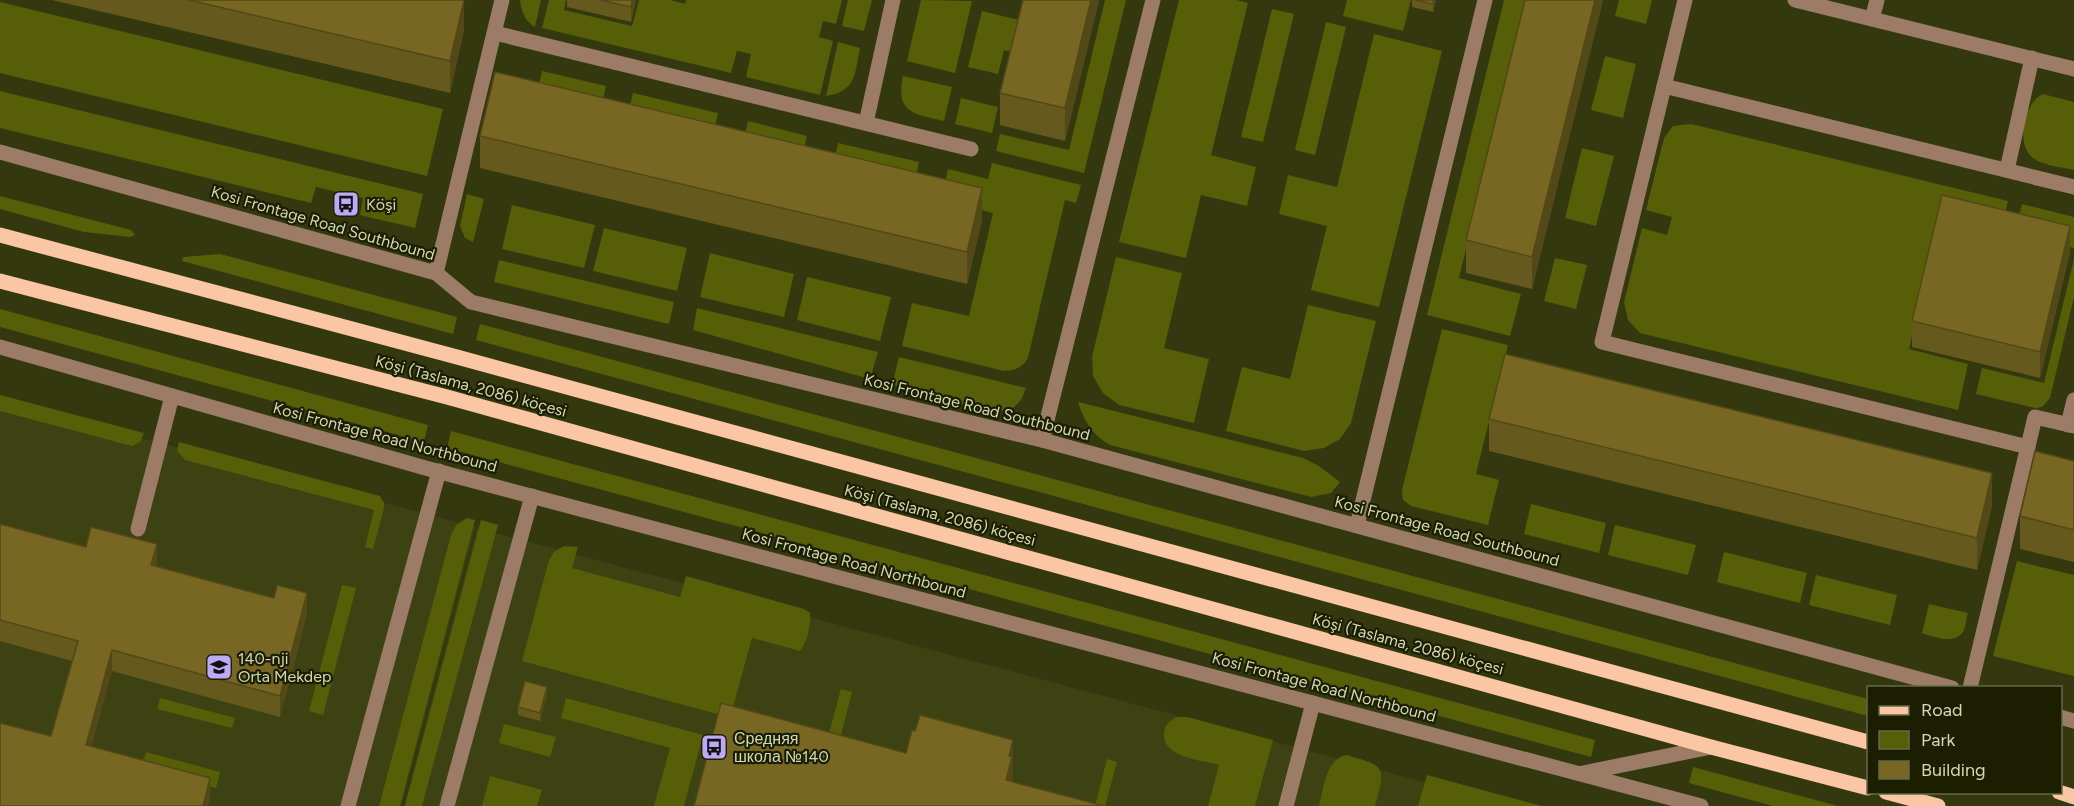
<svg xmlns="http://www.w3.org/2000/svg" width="2074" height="806" viewBox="0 0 2074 806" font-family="Figtree,sans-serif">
	<rect width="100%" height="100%" fill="#33380e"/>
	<!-- built -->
	<g fill="#3d4213">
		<path d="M0,400L475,527L401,806H0Z"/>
		<path d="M477,528L1514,806H404Z"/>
	</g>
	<!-- green -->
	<g fill="#565e07">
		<path d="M520,0H541L535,27C525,22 521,10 520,0Z"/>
		<path d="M549,0H566L564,10L632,26L639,0H670L685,4L686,0H842L836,24L823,21L819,37L833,41L820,95L746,77L751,54L737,51L731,73L542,28Z"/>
		<path d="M848,0H872L864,31L842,26Z"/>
		<path d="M921,0L972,1L955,73L907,61Z"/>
		<path d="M1105,0H1126L1084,173L996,151L1000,134L1069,150Z"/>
		<path d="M1179,0H1237L1248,3L1211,155L1256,167L1247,206L1201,195L1186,258L1119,242Z"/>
		<path d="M1347,0H1411L1403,31L1343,16Z"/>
		<path d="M1504,0H1527L1459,278L1521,294L1510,336L1427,315Z"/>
		<path d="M1619,0H1652L1646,24L1615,16Z"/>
		<path d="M0,2L443,109L427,176L0,73Z"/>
		<path d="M1272,9L1294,14L1263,142L1241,137Z"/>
		<path d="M982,11L1019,20L1011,52L1004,50L998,74L968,67Z"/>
		<path d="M1326,22L1346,27L1315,155L1295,150Z"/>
		<path d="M1374,34L1442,51L1379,307L1311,290L1327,226L1279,214L1288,175L1337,187Z"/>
		<path d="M838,42L860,48C855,73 856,92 826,96Z"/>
		<path d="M1605,56L1636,64L1623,118L1591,110Z"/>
		<path d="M542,71L606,86L599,117L535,102Z"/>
		<path d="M903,76L952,87L944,121C914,114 895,113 903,76Z"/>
		<path d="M0,91L423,194L415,228L360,215L363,198L316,187L311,203L0,128Z"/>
		<path d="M633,93L718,113L711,144L626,124Z"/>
		<path d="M2043,94L2074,102V170C2062,167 2043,166 2033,158C2015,145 2024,102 2043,94Z"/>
		<path d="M961,98L998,107L992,133L955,124Z"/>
		<path d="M748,121L807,136L800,166L741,152Z"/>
		<path d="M1691,124L2008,201L2001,230L1941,216L1909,349L1968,364L1958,410L1640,333L1628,320L1624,302L1642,228L1667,235L1672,217L1646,210L1664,138L1673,126Z"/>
		<path d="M838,143L919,162L912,193L831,174Z"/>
		<path d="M1582,148L1614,156L1596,226L1565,218Z"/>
		<path d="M992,163L1081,185L1076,203L1065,200L1028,358C1022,368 1016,370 1004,371L902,346L912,303L969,316L993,213L941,200L948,169L988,179Z"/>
		<path d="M467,194L484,199L473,242L465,238L460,226Z"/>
		<path d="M0,196L131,230L135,235L130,237L84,232L0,209Z"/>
		<path d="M2022,204L2074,217V248L2014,234Z"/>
		<path d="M512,205L595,225L584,268L502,249Z"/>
		<path d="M604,228L687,248L677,291L593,271Z"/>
		<path d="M710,253L794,274L784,317L700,297Z"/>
		<path d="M220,254L457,317L453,334L182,261L183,257Z"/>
		<path d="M1116,257L1182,273L1164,348L1209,359L1194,423L1119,405L1103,393L1093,376L1092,357Z"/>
		<path d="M1555,258L1587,265L1576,309L1544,301Z"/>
		<path d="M2074,259V297L2050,398L2042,407L2035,408L1976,394L1982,368L2044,383Z"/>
		<path d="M499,260L674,302L669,324L494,282Z"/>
		<path d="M807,277L891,297L880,341L797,320Z"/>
		<path d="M1308,305L1376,321L1351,423L1340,439L1324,448L1304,451L1226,431L1242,367L1290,379Z"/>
		<path d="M697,308L878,352L870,379L693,330Z"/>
		<path d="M0,309L428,425L424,442L0,327Z"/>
		<path d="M480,324L1868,699V716L476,340Z"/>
		<path d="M1442,329L1508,345L1476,474L1499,480L1488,525L1411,506L1403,500L1402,490Z"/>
		<path d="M899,357L1026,388L1021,400L1013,408L992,413L892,385Z"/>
		<path d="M0,395L144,433L140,442L132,446L0,411Z"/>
		<path d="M1078,402L1303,458L1319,466L1340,482L1331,493L1311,497L1110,445C1092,435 1084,421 1078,402Z"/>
		<path d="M451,431L1595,740L1591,757L447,448Z"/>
		<path d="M179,442L380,496L384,503V508L373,549L365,547L374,510L185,460L177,451Z"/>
		<path d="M1531,504L1606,523L1599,553L1524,534Z"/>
		<path d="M467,518L475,520L400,806H379L451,535L456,525Z"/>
		<path d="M481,520L498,525L422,806H405Z"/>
		<path d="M1615,525L1696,545L1688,575L1608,555Z"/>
		<path d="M564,546L578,547L572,568L680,597L686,576L804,609L810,613C811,624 808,641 800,651L752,638L733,707L829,733L841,689L852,692L838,747L522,661L549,560L554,552Z"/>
		<path d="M1724,552L1807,573L1800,603L1717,582Z"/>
		<path d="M2017,561L2074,575V676L1993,656Z"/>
		<path d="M1816,575L1897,595L1890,625L1809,605Z"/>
		<path d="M342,585L356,588L323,715L309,711Z"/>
		<path d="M1929,604L1968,613C1966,618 1966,627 1963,632C1954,645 1934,637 1922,633Z"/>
		<path d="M160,698L235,718L232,728L157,709Z"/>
		<path d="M566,698L703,735L684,806H654L670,748L561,718Z"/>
		<path d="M1177,717H1187L1273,740L1255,806H1208L1219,765C1202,760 1164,758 1164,735C1164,725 1169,721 1177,717Z"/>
		<path d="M504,724L556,737L550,757L499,743Z"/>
		<path d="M146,752L220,772L216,788L141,768Z"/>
		<path d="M1346,755C1386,766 1386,766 1375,806H1319C1324,788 1325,760 1346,755Z"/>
		<path d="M1107,759L1117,762L1105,806H1095Z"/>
		<path d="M1693,767L1838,806H1773L1689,783Z"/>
		<path d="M1427,775L1542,806H1418Z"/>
		<path d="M490,776L542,790L537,806H482Z"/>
	</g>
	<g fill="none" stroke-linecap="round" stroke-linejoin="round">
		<!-- minor -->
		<g stroke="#9c7c67" stroke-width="15">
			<path d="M1685,0L1602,342L2028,447"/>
			<path d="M1795,0L2074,69"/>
			<path d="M1872,19L1877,0"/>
			<path d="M495,33L971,149"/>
			<path d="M1664,86L2074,187"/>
			<path d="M866,123L893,0"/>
			<path d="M0,152L436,273L471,302L1042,440L1952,688"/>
			<path d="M2007,170L2032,58"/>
			<path d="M436,273L502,0"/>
			<path d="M0,347L429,469L1701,806"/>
			<path d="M2068,425L2074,400"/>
			<path d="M1042,440L1153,0"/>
			<path d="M1357,525L1485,0"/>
			<path d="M138,529L172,396"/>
			<path d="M1970,688L2035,417L2074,426"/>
			<path d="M2060,717L2074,721"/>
			<path d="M1583,773L1711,747"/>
			<path d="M348,806L439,471"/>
			<path d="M447,806L532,496"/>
			<path d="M1286,806L1313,703"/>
		</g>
		<!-- major -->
		<g stroke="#fac6a3" stroke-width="15">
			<path d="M0,235L457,357L1868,742"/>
			<path d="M0,281L447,397L1711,747L1868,788"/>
			<path d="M1886,792L1938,806"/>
			<path d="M2059,792L2074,797"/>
		</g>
	</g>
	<!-- wall -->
	<g fill="#66591d">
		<path d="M52,0H464V30L450,93Z"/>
		<path d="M567,0H636L631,22L567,7Z"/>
		<path d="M1099,0L1065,141L1000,125V93Z"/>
		<path d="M1412,0H1436L1433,12L1412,7Z"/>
		<path d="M1525,0H1603L1532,289L1466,273V240Z"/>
		<path d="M480,136L982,220L967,284L480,168Z"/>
		<path d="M2070,252L2040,378L1912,347V321Z"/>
		<path d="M1489,419L1992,505L1977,570L1489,451Z"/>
		<path d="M2074,461V562L2020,549V516Z"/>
		<path d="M0,524L157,566L307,614L280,717L112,671L91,746L210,799L51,736L72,661L0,641Z"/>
		<path d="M547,695L540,721L518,715V707Z"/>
	</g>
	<!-- shaded-wall -->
	<g fill="#534818">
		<path d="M464,0V30L450,93V61Z"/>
		<path d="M632,0H636L631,22V7Z"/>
		<path d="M1091,0H1099L1065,141V108Z"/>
		<path d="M1434,0H1436L1433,12V4Z"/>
		<path d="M1595,0H1603L1532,289V257Z"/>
		<path d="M982,188V220L967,284V252Z"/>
		<path d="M2070,226V252L2040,378V352Z"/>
		<path d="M1992,473V505L1977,570V538Z"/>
		<path d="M157,544V566L151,586V565Z"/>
		<path d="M307,593V614L280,717V696Z"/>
		<path d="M112,650V671L86,766V745Z"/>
		<path d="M547,687V695L540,721V713Z"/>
		<path d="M1013,740V772L1012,789L1006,780L1009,756Z"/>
		<path d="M210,778V799L208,806H203Z"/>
	</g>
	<!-- building -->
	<g fill="#776722" stroke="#534818" stroke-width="1.5">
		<path d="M189,0H464L450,61Z"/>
		<path d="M600,0H632L631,7Z"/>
		<path d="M1023,0H1091L1065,108L1000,93Z"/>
		<path d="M1415,0H1434L1433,4Z"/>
		<path d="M1525,0H1595L1532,257L1466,240Z"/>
		<path d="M495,72L982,188L967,252L480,136Z"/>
		<path d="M1942,195L2070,226L2040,352L1912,321Z"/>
		<path d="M1505,354L1992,473L1977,538L1489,419Z"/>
		<path d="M2035,451L2074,461V530L2020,516Z"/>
		<path d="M0,524L86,547L91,527L157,544L151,565L274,598L277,585L307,593L280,696L112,650L86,745L210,778L203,806H0V723L51,736L78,641L0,620Z"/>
		<path d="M525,681L547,687L540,713L518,707Z"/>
		<path d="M721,703L906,753L912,730L915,731L920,715L1013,740L1009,756L1012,757L1006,780L1104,806H694Z"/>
	</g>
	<!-- icons -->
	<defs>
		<symbol id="bus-square" viewBox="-11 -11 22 22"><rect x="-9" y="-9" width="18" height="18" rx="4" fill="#bda9f5" stroke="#1b1f00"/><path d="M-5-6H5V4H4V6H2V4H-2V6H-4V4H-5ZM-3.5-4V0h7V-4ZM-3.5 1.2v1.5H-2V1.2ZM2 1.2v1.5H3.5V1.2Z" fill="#111"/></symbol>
		<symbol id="school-square" viewBox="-11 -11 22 22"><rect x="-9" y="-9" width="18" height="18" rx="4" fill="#bda9f5" stroke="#1b1f00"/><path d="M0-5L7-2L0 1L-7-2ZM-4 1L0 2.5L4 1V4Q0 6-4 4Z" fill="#111"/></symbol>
	</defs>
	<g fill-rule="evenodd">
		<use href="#bus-square" x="331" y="189" width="30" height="30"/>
		<use href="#school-square" x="204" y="652" width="30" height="30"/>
		<use href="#bus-square" x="699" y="732" width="30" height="30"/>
	</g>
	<g text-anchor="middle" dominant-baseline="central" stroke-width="4.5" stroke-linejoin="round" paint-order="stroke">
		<!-- poi labels -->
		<g font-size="16" fill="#d2d8b2" stroke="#1b1f00" text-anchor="start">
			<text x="366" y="204">Köşi</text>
			<text x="238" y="658">140-nji<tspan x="238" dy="18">Orta Mekdep</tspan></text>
			<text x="734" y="738">Средняя<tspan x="734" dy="18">школа №140</tspan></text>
		</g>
		<!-- street labels -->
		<g font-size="16" fill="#d2d8b2" stroke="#1b1f00">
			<text transform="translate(323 223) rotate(16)">Kosi Frontage Road Southbound</text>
			<text transform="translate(471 386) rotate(15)">Köşi (Taslama, 2086) köçesi</text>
			<text transform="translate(977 407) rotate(14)">Kosi Frontage Road Southbound</text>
			<text transform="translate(385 437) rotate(15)">Kosi Frontage Road Northbound</text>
			<text transform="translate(940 515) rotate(15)">Köşi (Taslama, 2086) köçesi</text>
			<text transform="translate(1447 531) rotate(15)">Kosi Frontage Road Southbound</text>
			<text transform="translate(854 563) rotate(15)">Kosi Frontage Road Northbound</text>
			<text transform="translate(1408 644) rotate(15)">Köşi (Taslama, 2086) köçesi</text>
			<text transform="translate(1324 687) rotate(15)">Kosi Frontage Road Northbound</text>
		</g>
	</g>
	<!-- legend -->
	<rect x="1867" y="686" width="195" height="108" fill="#1b1f00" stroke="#646947" stroke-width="1.5"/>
	<rect x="1879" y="706" width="30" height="9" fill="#fac6a3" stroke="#646947" stroke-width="1.5"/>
	<text x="1921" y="716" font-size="18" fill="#d2d8b2">Road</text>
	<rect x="1879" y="731" width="30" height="18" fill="#565e07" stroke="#646947" stroke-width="1.5"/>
	<text x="1921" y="746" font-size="18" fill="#d2d8b2">Park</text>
	<rect x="1879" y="761" width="30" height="18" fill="#776722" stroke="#646947" stroke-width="1.5"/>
	<text x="1921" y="776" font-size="18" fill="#d2d8b2">Building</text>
</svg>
